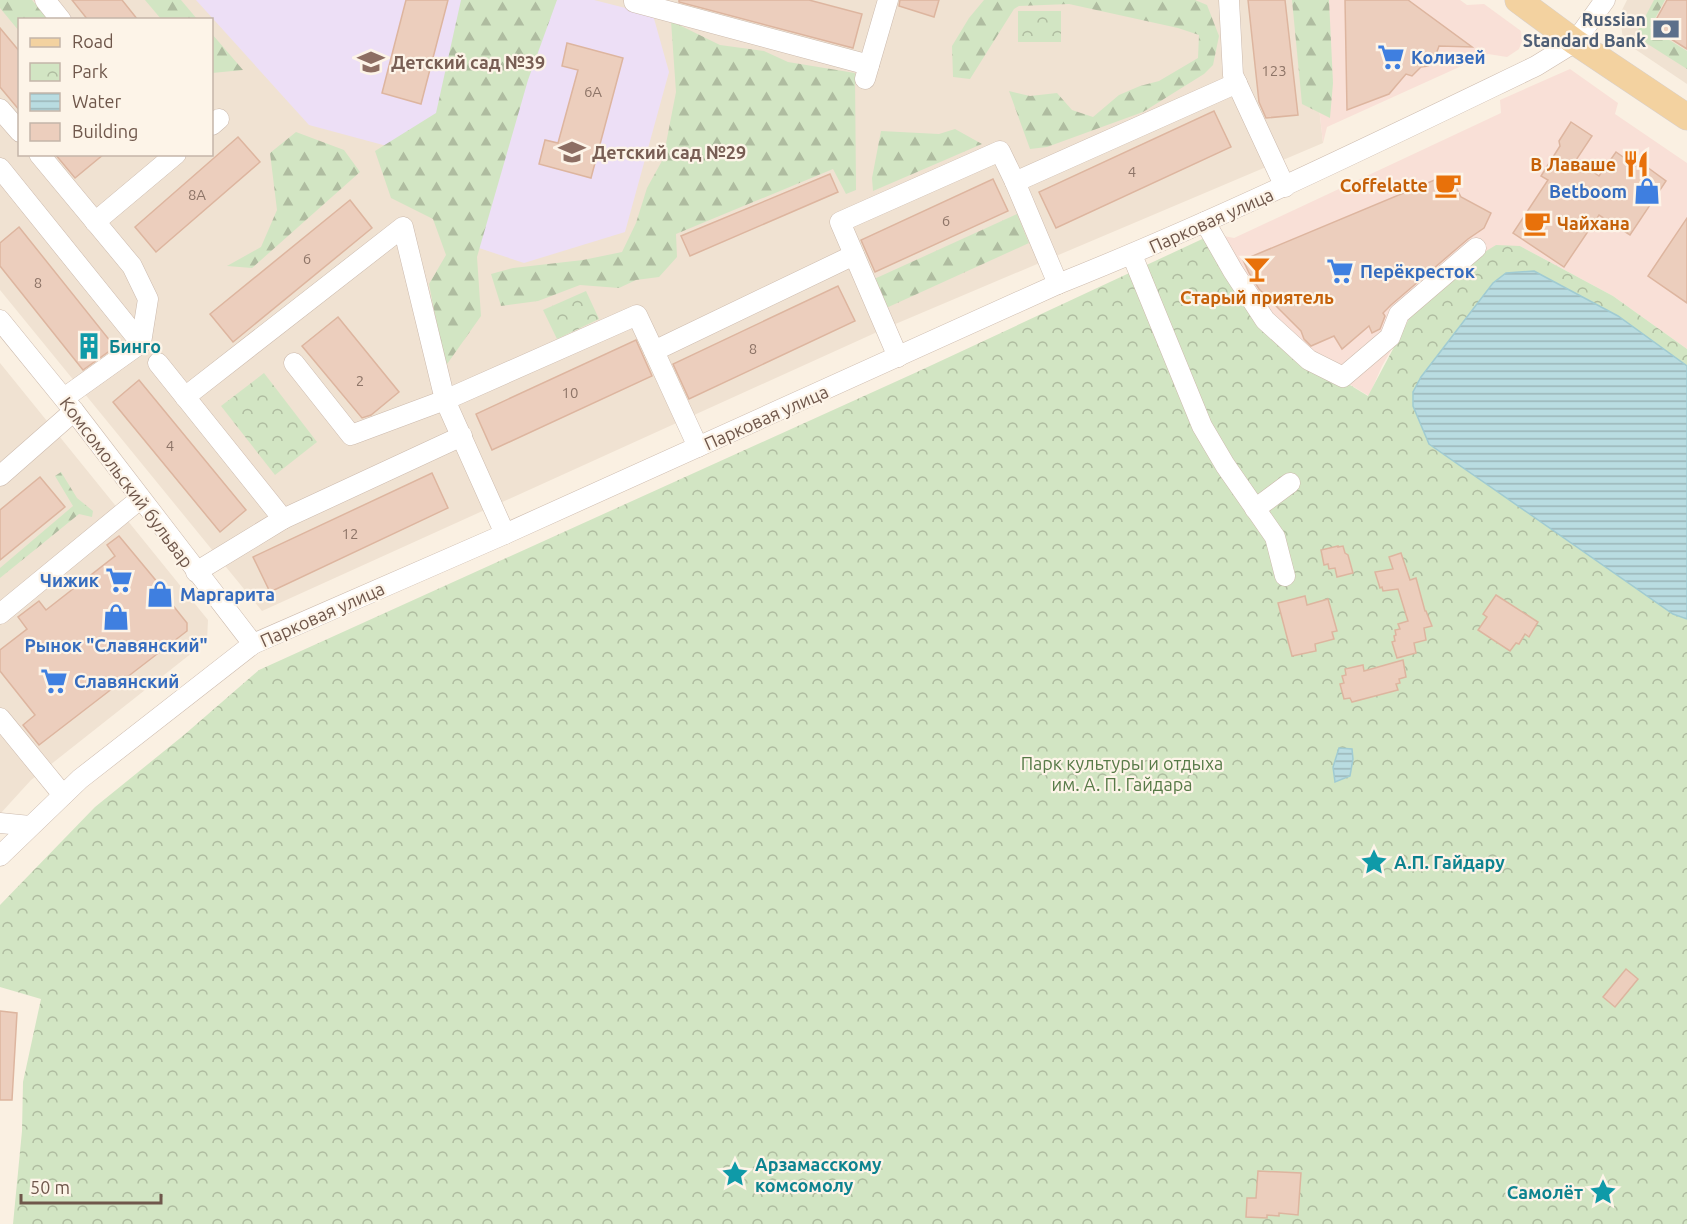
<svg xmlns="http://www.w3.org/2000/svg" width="1687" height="1224" viewBox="0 0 1687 1224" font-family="Ubuntu,sans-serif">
	<defs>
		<pattern id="forest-firs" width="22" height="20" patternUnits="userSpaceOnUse" patternTransform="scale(1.5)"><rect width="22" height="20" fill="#d2e5c3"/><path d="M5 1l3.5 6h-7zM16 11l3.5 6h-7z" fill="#afbca0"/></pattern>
		<pattern id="park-crowns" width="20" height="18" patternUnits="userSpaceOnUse" patternTransform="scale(1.5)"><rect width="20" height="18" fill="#d2e5c3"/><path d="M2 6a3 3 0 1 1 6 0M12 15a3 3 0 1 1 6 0" fill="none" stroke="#afbca0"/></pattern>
		<pattern id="water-rules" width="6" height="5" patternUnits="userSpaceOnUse" patternTransform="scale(1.5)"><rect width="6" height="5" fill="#b9dce1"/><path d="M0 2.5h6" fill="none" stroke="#9bb5b8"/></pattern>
	</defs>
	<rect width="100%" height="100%" fill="#faf0e2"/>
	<!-- residential -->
	<g fill="#f0e2d2" fill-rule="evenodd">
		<path d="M0,0H1307L1323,143L886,328L262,611L0,290ZM20,20H212V154H20Z"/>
		<path d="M1627,0H1687V84L1623,41L1620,14Z"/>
		<path d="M0,363L208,620L207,641L31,780L0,814Z"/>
	</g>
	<!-- commercial -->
	<g fill="#f9e0d7">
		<path d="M1307,0H1460L1467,5L1484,4L1521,31L1522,41L1519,49L1507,57L1488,54L1327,127L1323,143Z"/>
		<path d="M1570,69L1618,103L1615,114L1687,163V349L1613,296L1520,246L1410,317L1382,366L1369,396L1309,360L1265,320L1213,234L1234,238L1501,113L1500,100Z"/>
	</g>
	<!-- education -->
	<g fill="#eddff6">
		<path d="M196,0H506L461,166L309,125Z"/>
		<path d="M538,0H594L653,15L669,72L625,232L524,263L470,245Z"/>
	</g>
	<!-- forest -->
	<g fill="url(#forest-firs)">
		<path d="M0,0H32L48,19L20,20L19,31L0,8Z"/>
		<path d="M145,0H181L197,19H161Z"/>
		<path d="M461,0H557L528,80L477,257L481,316L445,367L429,284L446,255L433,219L391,198L375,151L436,113Z"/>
		<path d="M984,0H1195L1207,5L1219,36L1213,65L1204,74L1143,112L1047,147L1030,149L1009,91L1030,96L1057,93L1072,110L1093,117L1119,95L1140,86L1159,81L1198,58L1199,35L1178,28L1069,4L1019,6L1014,9L970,79L953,77L952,46L969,18Z"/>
		<path d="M1292,0H1329L1333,83L1330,118L1302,104Z"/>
		<path d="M1654,0H1665L1650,28L1687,51V69L1635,36Z"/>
		<path d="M671,21L720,45L764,51L788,62L855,73L856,190L846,194L833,169L676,234L677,257L659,277L636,280L619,288L580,285L538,301L501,306L491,274L513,268L583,260L622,252L636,223L647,188L663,159L676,92Z"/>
		<path d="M212,34L243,70L212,73Z"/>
		<path d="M955,129L982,144L873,191L872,178L881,131L939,134Z"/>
		<path d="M296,132L344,150L360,172L252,268L227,266L261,247L277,210L270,153Z"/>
		<path d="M1017,214L1029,243L884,309L872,280Z"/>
		<path d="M61,472L77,498L93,511L92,517L79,514L0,578V568L73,506L55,476Z"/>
	</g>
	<!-- park -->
	<g fill="url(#park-crowns)">
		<rect x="1018" y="11" width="43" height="31"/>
		<path d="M1213,234L1221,251L1309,360L1368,396L1410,317L1465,264L1496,245L1520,246L1613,296L1687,349V1224H13L22,1131L23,1082L41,999L0,987V905L95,807L184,735L259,670L917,372Z"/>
		<path d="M586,291L599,319L557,339L543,310Z"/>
		<path d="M264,373L317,442L275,475L221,406Z"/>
	</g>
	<!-- water -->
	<g fill="url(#water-rules)" stroke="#a0cbd2" stroke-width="1.5">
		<path d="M1534,271L1618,316L1687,366V619L1673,614L1429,444L1413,406V392L1421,377L1493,283L1506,273Z"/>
		<path d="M1339,748L1352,749L1353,759L1350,776L1335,782L1333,767Z"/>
	</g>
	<!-- building -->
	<g fill="#eccebd" stroke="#ddb59f" stroke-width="1.5">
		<path d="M72,0H122L138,20H88Z"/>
		<path d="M406,0H448L421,104L382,93Z"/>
		<path d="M679,0H809L862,14L853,48L679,2Z"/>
		<path d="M900,0H939L934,17L899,6Z"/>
		<path d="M1248,0H1285L1298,115L1266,118L1259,102Z"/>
		<path d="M1345,0H1408L1472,47L1439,46L1434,60L1428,66L1421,67L1412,76L1406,74L1389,94L1347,110Z"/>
		<path d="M1667,0H1687V49L1652,27Z"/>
		<path d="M0,28L20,52V111L0,87Z"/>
		<path d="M567,43L623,58L591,178L539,164L545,140L558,143L578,70L562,66Z"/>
		<path d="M1214,111L1231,147L1056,228L1039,192Z"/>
		<path d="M1571,122L1592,136L1576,160L1599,176L1616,152L1633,164L1636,159L1666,181L1630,235L1599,215L1564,267L1513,233L1548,180L1541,176L1560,146L1559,141Z"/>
		<path d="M238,137L260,162L156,252L135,227Z"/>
		<path d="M55,154H104L75,178Z"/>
		<path d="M830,174L838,192L690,256L681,236Z"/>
		<path d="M1449,174L1461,197L1491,213L1484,228L1468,239L1391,305L1383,313L1385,316L1380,329L1372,333L1369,326L1342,349L1334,336L1311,346L1304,339L1301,331L1259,289L1249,273L1243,260Z"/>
		<path d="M993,179L1008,211L875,272L861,240Z"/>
		<path d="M350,200L372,228L233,342L210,314Z"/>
		<path d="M1687,218V303L1648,276Z"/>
		<path d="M19,227L115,347L83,370L0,266V243Z"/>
		<path d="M838,286L855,321L689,399L673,364Z"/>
		<path d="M338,317L399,392L371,415L362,418L302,346Z"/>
		<path d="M636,340L652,376L492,450L476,414Z"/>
		<path d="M139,380L246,510L220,532L113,402Z"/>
		<path d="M432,473L448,508L270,592L253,557Z"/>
		<path d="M40,477L65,507L0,560V510Z"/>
		<path d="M119,536L168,595L171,603L187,623V631L39,745L23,725L35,715L0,671V650L27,629L18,617L39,601L46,610L115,556L107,545Z"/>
		<path d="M1338,546V547L1343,546L1345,553L1348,555L1353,573L1337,577L1335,568L1329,569L1328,564L1324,565L1321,550Z"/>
		<path d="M1401,553L1410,580L1416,578L1425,611H1426L1432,626L1424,628L1426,640L1414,643L1416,653L1397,658L1392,642L1395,641L1394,636L1396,635L1395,630L1400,629L1398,624L1408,621L1399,592L1398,589L1383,591L1382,587L1380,588L1375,572L1393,569L1389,557Z"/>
		<path d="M1496,595L1538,622L1529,637L1525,634L1519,644L1516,643L1510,651L1478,630L1487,617L1483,614Z"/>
		<path d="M1305,596L1307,605L1328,599L1337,631L1332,632L1334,639L1315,644L1316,651L1292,656L1278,603Z"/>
		<path d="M1403,660L1406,677L1399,679L1400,683L1396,684L1398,690L1352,702L1350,698L1344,699L1340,684L1344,683L1342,676L1346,675L1345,669L1363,665L1364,671Z"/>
		<path d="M1626,969L1638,979L1615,1007L1603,997Z"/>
		<path d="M0,1011L17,1013L12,1100H0Z"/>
		<path d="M1258,1171L1301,1173L1298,1215L1279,1213V1216L1267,1215V1218L1246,1217L1247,1198H1256Z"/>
	</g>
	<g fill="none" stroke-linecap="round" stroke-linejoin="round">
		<defs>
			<g id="minor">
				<path d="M45,0L61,20"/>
				<path d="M634,0V2L869,65"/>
				<path d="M1229,0L1233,75L1285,187"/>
				<path d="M865,79L888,0"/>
				<path d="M0,109L20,132"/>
				<path d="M212,125L219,119"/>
				<path d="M39,154L132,266L148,299L141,343L64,398"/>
				<path d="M0,168L141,343"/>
				<path d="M95,222L176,154"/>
				<path d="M1205,222L1233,271L1265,320L1309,360L1343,377L1390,337L1399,314L1476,248"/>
				<path d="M1132,255L1202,426L1225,465L1275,537L1285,576"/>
				<path d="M1058,284L1015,182L1237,83"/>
				<path d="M0,320L74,411L253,644"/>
				<path d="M654,351L698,447"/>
				<path d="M898,357L840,222L1000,151L1015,182"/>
				<path d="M158,363L283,519L462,436"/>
				<path d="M185,397L403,227L445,400L351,435L294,363"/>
				<path d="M0,476L74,411"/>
				<path d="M1255,509L1290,483"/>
				<path d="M505,534L445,400L637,315L654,351L854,255"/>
				<path d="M196,572L283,519"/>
				<path d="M0,614L140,499"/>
				<path d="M0,718L63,795"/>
				<path d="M0,823L30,826"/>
				<path d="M0,856L80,779L253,644L505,534L1058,284C1221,219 1378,142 1536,66L1575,42L1605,0"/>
			</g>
			<path id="major" d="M1518,0L1575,42L1687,117"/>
		</defs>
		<!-- minor casing -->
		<use href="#minor" stroke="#ccbaad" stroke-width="21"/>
		<!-- major casing -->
		<use href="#major" stroke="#d7d0cd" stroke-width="27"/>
		<!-- minor -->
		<use href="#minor" stroke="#fff" stroke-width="20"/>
		<!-- major -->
		<use href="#major" stroke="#f3d2a0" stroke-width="26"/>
	</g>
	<!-- icons -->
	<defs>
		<symbol id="bank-bare" viewBox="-9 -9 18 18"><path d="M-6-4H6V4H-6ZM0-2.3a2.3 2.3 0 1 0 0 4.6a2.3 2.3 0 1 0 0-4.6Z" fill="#5c6f8a" stroke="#fdf4e8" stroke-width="2.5" paint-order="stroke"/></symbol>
		<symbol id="supermarket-bare" viewBox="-9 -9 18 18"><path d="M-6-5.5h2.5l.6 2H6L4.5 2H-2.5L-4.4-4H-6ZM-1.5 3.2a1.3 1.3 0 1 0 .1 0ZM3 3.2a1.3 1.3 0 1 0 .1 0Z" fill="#3f7fe0" stroke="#fdf4e8" stroke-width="2.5" paint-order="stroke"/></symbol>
		<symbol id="school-bare" viewBox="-9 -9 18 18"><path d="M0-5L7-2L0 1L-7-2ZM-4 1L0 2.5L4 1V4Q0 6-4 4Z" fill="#8d6e63" stroke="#fdf4e8" stroke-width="2.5" paint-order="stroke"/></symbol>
		<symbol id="restaurant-bare" viewBox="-9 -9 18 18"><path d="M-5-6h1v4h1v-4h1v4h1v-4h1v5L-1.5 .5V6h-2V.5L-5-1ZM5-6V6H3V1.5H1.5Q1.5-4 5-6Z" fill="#e8710a" stroke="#fdf4e8" stroke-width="2.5" paint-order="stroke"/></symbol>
		<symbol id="cafe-bare" viewBox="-9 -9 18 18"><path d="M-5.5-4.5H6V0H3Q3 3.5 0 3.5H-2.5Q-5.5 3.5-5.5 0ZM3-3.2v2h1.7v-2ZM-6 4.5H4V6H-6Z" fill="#e8710a" stroke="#fdf4e8" stroke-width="2.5" paint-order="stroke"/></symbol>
		<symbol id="shop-bare" viewBox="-9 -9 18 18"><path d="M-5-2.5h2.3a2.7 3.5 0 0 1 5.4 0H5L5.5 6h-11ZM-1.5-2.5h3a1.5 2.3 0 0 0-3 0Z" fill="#3f7fe0" stroke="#fdf4e8" stroke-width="2.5" paint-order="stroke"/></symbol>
		<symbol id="bar-bare" viewBox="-9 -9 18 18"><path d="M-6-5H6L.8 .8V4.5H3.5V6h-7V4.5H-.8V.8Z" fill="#e8710a" stroke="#fdf4e8" stroke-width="2.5" paint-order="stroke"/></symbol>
		<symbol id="building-bare" viewBox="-9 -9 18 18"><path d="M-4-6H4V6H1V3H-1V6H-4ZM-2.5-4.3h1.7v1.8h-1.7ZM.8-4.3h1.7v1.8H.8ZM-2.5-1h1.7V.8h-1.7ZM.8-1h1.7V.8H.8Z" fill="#0f9aa8" stroke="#fdf4e8" stroke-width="2.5" paint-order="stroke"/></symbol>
		<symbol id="sight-bare" viewBox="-9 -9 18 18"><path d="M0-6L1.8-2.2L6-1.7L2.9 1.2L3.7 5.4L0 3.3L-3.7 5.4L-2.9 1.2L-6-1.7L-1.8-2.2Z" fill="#0f9aa8" stroke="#fdf4e8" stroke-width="2.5" paint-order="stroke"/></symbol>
	</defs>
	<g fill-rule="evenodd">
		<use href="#bank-bare" x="1647" y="10" width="38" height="38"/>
		<use href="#supermarket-bare" x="1372" y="38" width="38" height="38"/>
		<use href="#school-bare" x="352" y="43" width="38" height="38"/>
		<use href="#school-bare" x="553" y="133" width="38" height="38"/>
		<use href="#restaurant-bare" x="1617" y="145" width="38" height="38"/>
		<use href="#cafe-bare" x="1429" y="166" width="38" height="38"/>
		<use href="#shop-bare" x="1628" y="172" width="38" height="38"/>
		<use href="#cafe-bare" x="1518" y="204" width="38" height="38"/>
		<use href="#bar-bare" x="1238" y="250" width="38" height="38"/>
		<use href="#supermarket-bare" x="1321" y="252" width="38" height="38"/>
		<use href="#building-bare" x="70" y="327" width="38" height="38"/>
		<use href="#supermarket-bare" x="100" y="561" width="38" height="38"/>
		<use href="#shop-bare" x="141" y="575" width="38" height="38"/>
		<use href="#shop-bare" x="97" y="598" width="38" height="38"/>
		<use href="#supermarket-bare" x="35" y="662" width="38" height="38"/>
		<use href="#sight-bare" x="1355" y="843" width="38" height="38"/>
		<use href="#sight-bare" x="716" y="1155" width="38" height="38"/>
		<use href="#sight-bare" x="1584" y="1173" width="38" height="38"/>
	</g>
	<g text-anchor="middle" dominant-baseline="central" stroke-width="4.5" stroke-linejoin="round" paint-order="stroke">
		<!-- number labels -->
		<g font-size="15" fill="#8e7568">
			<text x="1274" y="70">123</text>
			<text x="593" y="91">6А</text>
			<text x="1132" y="171">4</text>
			<text x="197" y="194">8А</text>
			<text x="946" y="220">6</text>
			<text x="307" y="258">6</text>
			<text x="38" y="282">8</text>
			<text x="753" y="348">8</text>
			<text x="360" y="380">2</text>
			<text x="570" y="392">10</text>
			<text x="170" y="445">4</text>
			<text x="350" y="533">12</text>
		</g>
		<!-- service labels -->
		<g font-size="18" font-weight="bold" fill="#4e5e75" stroke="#fdf4e8" text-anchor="end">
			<text x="1646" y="19">Russian<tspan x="1646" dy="21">Standard Bank</tspan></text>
		</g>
		<!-- shop labels -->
		<g font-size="18" font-weight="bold" fill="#366cbe" stroke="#fdf4e8" text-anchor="start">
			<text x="1411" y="57">Колизей</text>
			<text x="1627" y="191" text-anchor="end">Betboom</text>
			<text x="1360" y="271">Перёкресток</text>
			<text x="99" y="580" text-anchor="end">Чижик</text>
			<text x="180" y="594">Маргарита</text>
			<text x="116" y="645" text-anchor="middle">Рынок "Славянский"</text>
			<text x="74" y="681">Славянский</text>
		</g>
		<!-- education labels -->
		<g font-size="18" font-weight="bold" fill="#785e54" stroke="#fdf4e8" text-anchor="start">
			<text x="391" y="62">Детский сад №39</text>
			<text x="592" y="152">Детский сад №29</text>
		</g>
		<!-- food labels -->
		<g font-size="18" font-weight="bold" fill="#c56008" stroke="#fdf4e8" text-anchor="end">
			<text x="1616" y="164">В Лаваше</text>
			<text x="1428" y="185">Coffelatte</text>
			<text x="1557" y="223" text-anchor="start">Чайхана</text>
			<text x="1257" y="297" text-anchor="middle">Старый приятель</text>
		</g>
		<!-- street labels -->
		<g font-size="18" fill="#6f574b" stroke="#fdf4e8">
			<text transform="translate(1211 220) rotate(-24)">Парковая улица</text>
			<text transform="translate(766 417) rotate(-24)">Парковая улица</text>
			<text transform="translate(127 482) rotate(53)">Комсомольский бульвар</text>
			<text transform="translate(322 614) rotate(-24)">Парковая улица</text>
		</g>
		<!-- culture labels -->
		<g font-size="18" font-weight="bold" fill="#0d838f" stroke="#fdf4e8" text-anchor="start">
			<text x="109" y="346">Бинго</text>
			<text x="1394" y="862">А.П. Гайдару</text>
			<text x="755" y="1164">Арзамасскому<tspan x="755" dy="21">комсомолу</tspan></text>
			<text x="1583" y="1192" text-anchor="end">Самолёт</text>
		</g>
		<!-- park labels -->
		<g font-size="18" fill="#577a47" stroke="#fdf4e8">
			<text x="1122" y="763">Парк культуры и отдыха<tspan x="1122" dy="21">им. А. П. Гайдара</tspan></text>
		</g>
	</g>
	<!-- legend -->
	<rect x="18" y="18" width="195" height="138" fill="#fdf4e8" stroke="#c4b5a9" stroke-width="1.5"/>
	<rect x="30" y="38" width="30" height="9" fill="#f3d2a0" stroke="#c4b5a9" stroke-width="1.5"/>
	<text x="72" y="48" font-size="18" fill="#6f574b">Road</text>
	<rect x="30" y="63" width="30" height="18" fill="url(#park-crowns)" stroke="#c4b5a9" stroke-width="1.5"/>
	<text x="72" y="78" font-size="18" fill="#6f574b">Park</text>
	<rect x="30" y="93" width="30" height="18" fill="url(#water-rules)" stroke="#c4b5a9" stroke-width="1.5"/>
	<text x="72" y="108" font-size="18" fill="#6f574b">Water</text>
	<rect x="30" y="123" width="30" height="18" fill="#eccebd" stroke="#c4b5a9" stroke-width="1.5"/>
	<text x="72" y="138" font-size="18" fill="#6f574b">Building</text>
	<!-- scale -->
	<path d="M21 1194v9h140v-9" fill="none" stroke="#6f574b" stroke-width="3"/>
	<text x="30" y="1194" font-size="18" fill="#6f574b" stroke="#fdf4e8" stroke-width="4.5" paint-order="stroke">50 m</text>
</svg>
